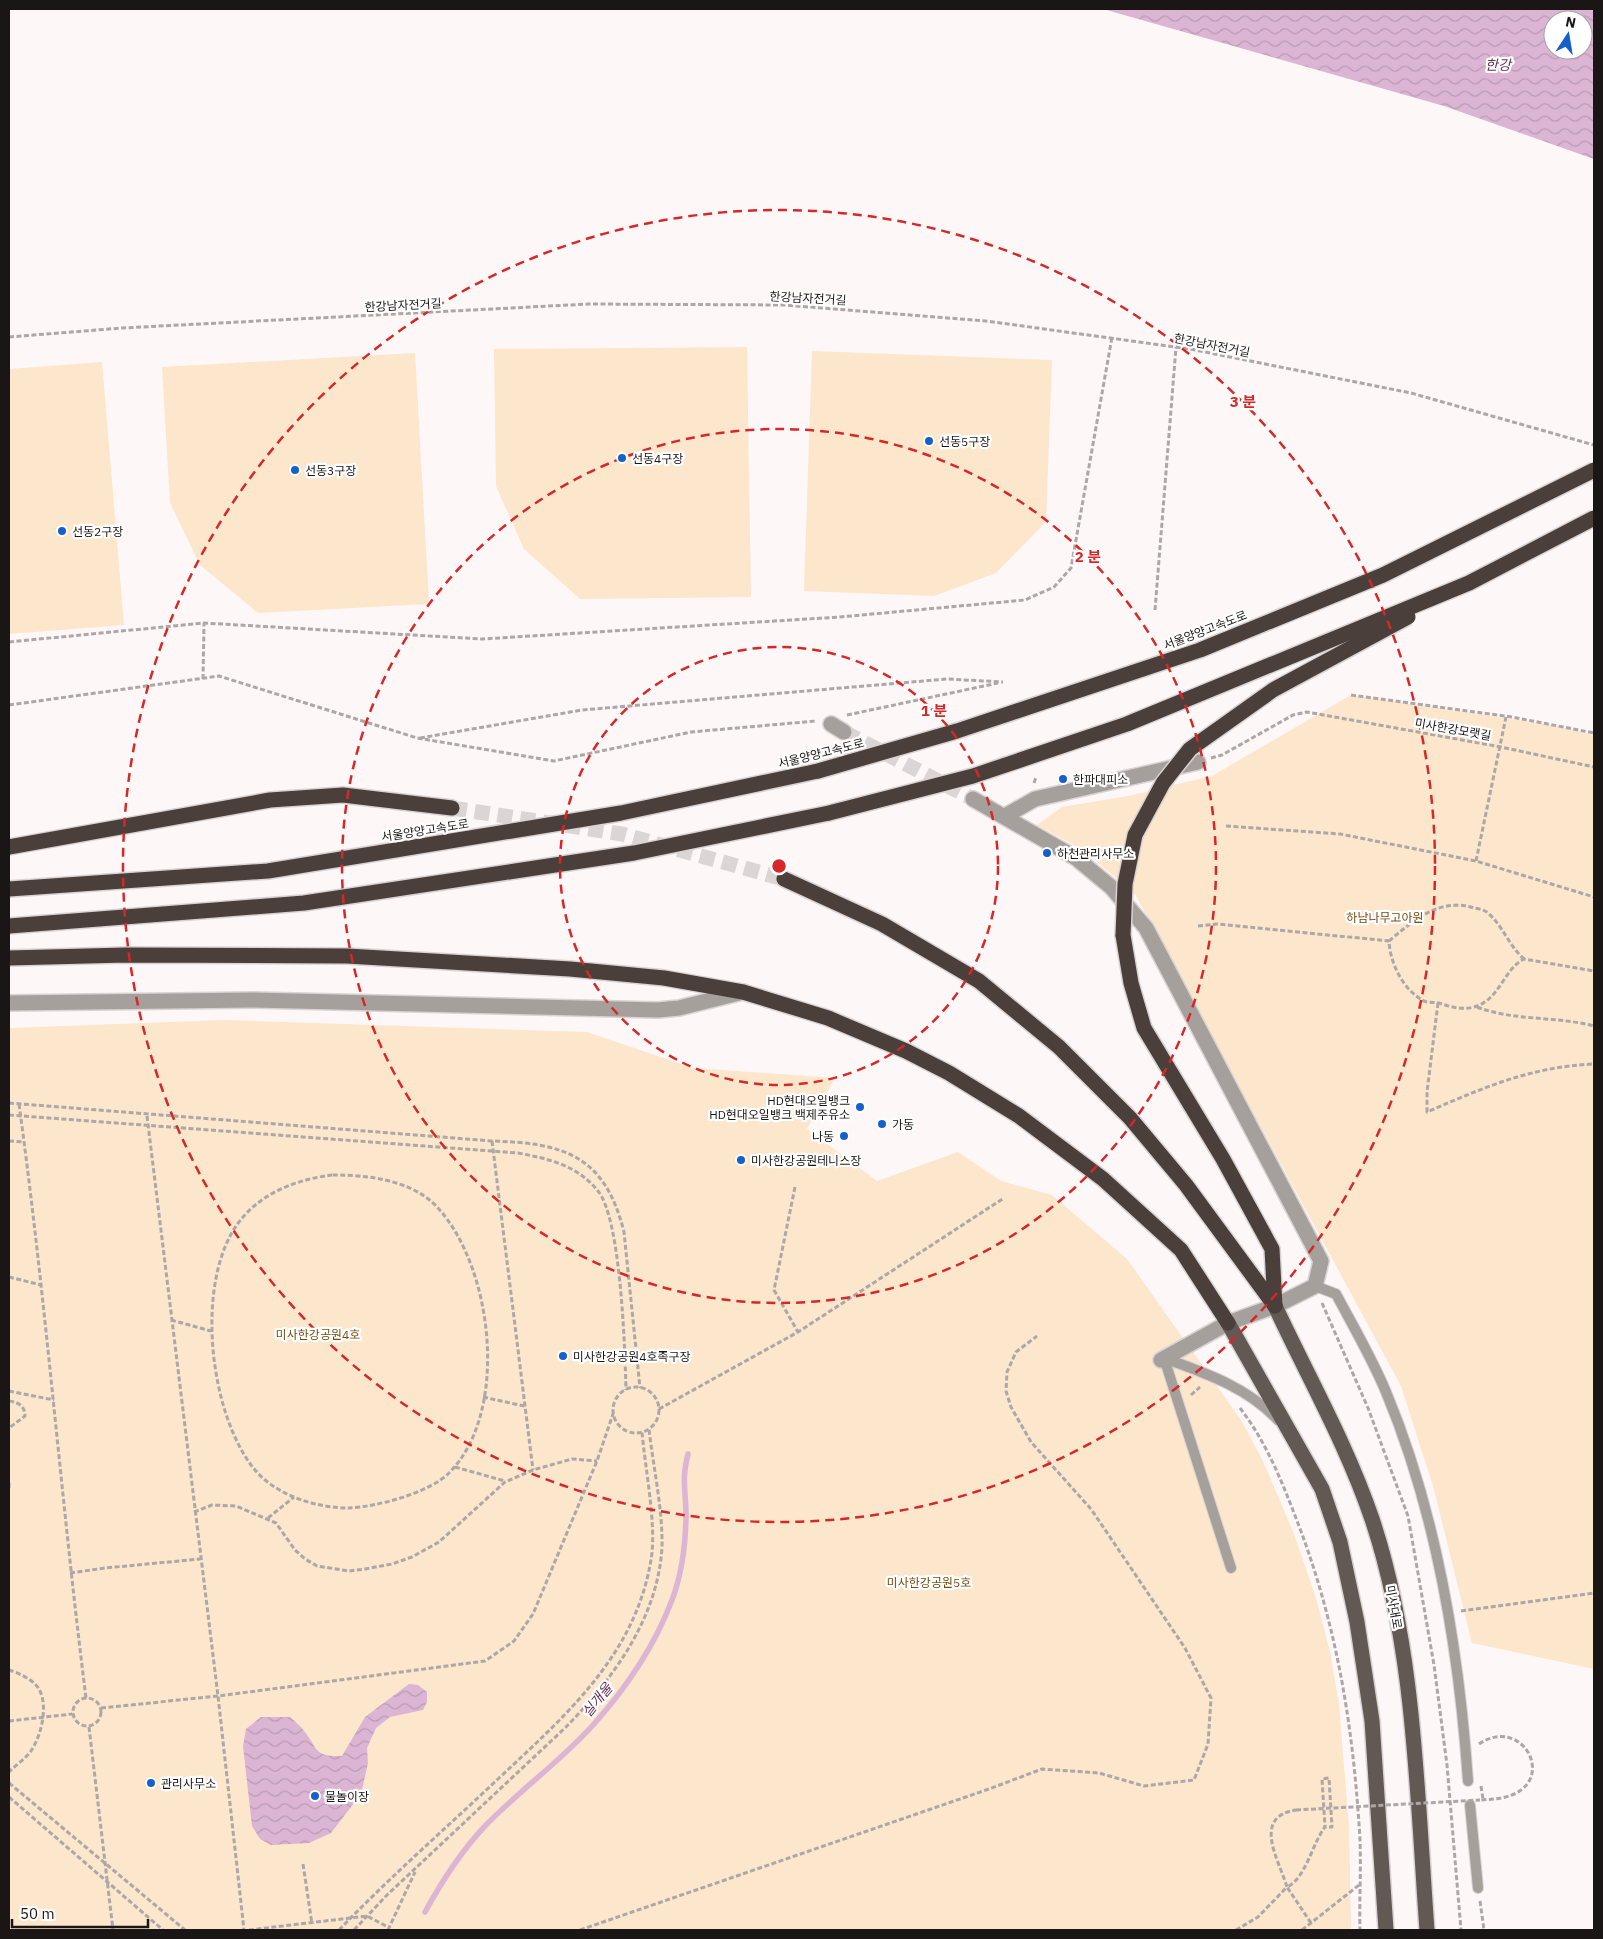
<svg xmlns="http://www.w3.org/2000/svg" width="1603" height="1939" viewBox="0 0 1603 1939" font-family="'IBM Plex Sans','Noto Sans KR',sans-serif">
	<defs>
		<pattern id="water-waves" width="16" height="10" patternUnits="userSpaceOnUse" patternTransform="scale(1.25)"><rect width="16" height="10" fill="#dbb5d3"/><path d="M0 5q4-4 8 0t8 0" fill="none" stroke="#bb9bb4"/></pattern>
	</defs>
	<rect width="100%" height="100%" fill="#fef7f7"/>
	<!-- green -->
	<g fill="#fce6cc">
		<path d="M747,347L751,597L580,599L524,549L496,486L494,349Z"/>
		<path d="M812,351L1052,360L1046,522L996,573L934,596L804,591Z"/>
		<path d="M415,353L429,604L258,613L200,565L170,503L162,367Z"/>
		<path d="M102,362L124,625L9,634V369Z"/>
		<path d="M1351,695L1551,725L1594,735V1669L1472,1643L1433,1486L1401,1386L1135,894L1083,850L1037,825L1062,807L1128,796L1212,776Z"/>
		<path d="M224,1020L587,1032L693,1068L835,1078L807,1129L877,1181L958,1152L1001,1181L1052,1195L1127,1259L1241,1420L1263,1461L1294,1534L1316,1598L1330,1652L1339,1704L1349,1827L1351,1930H9V1028Z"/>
	</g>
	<!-- water -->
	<g fill="url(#water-waves)" fill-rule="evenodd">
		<path d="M1103,9H1594V159L1444,106ZM1553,20H1583V50H1553Z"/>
		<path d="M409,1684L418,1685L427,1692V1702L423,1710L390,1717L376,1728L367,1748L368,1763L361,1794L331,1833L309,1843L271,1845L260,1839L252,1826L243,1746L246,1729L261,1717H290C295,1722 301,1726 305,1732C318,1749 314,1757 342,1756L365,1717Z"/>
	</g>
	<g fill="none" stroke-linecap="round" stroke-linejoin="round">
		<!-- stream -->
		<path stroke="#dbb5d3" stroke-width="5.5" d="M425,1912C442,1881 461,1851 486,1825C520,1790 561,1761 594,1724C626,1688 655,1645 672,1600C683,1571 686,1541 686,1511C685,1487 682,1478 688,1454"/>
		<!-- street-tunnel -->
		<path stroke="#dcd5d5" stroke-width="15" stroke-dasharray="15 8" stroke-linecap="butt" d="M844,732L973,799"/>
		<!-- highway-tunnel -->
		<path stroke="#dcd5d5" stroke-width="15" stroke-dasharray="15 8" stroke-linecap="butt" d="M452,808L622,834L784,879"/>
		<defs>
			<g id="lane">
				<path d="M1315,1286L1336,1294C1353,1326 1372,1358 1386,1392C1437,1514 1459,1650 1468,1781"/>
				<path d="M1164,1358L1231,1568"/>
				<path d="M1164,1358C1205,1373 1247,1387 1278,1420"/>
				<path d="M1470,1805L1478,1888"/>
			</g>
			<g id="street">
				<path d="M831,724L844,732"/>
				<path d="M973,799L1076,858L1111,887L1146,928L1321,1261L1315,1286L1275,1306L1228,1323L1161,1360"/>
				<path d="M1005,816L1035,799L1198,762"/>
				<path d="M9,1003L252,1000L658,1010L679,1008L743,992"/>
			</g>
			<g id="primary">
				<path d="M1275,1306C1308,1377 1347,1445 1372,1519C1415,1647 1417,1796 1427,1930"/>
				<path d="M1228,1323L1322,1489L1340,1542L1357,1622L1372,1721L1386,1930"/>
			</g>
			<g id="highway">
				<path d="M9,847L270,800L343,795L452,808"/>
				<path d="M784,879L882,924L979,981L1059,1047L1130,1118L1186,1185L1275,1306"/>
				<path d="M9,889L268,871L621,813L818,771"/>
				<path d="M9,926L304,903L634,853L829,813"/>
				<path d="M1123,935L1131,983L1144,1028L1223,1159L1272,1249L1275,1306"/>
				<path d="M9,958L126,955L347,956L570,969L664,978L743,992L828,1018L906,1051L949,1073L1019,1116L1103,1179L1181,1250L1228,1323"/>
			</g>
		</defs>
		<!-- lane casing -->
		<use href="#lane" stroke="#dad3d3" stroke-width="12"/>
		<!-- street casing -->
		<use href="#street" stroke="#dad3d3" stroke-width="18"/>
		<!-- primary casing -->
		<use href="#primary" stroke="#dad3d3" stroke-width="18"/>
		<!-- highway casing -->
		<use href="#highway" stroke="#dad3d3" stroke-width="18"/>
		<!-- path -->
		<g stroke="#ada7a7" stroke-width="3" stroke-dasharray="5 2.5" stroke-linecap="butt">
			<path d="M9,337L122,328L589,304L784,305L986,321L1190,349L1411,393L1594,445"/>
			<path d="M1155,610L1176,347"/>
			<path d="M9,642L204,623L482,639L840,617L1025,600L1054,587L1071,568L1112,337"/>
			<path d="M203,679L204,623"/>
			<path d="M1351,695L1512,717L1594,733"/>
			<path d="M9,705L219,676L417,738L554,761L691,732L816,721"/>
			<path d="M847,715L998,683"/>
			<path d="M420,738L582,710L947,679L1003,682"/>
			<path d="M1211,758L1222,755L1293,715L1307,712L1501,747L1594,767"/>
			<path d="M1034,783L1036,777"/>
			<path d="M1226,826L1340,834L1476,861L1594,897"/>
			<path d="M1476,861L1506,717"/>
			<path d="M1198,926L1217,924L1389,941C1390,963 1403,990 1424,1001C1429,1003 1434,1002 1439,1003C1451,1007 1464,1011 1477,1006C1500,998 1504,969 1524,959L1594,971"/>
			<path d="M1389,941C1414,920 1440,897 1474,908C1479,909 1485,910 1488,913C1503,926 1509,946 1524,959"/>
			<path d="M1438,1003L1427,1092V1112C1485,1087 1530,1067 1594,1064"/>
			<path d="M1477,1007C1513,1021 1556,1016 1594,1026"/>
			<path d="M9,1103L492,1141C565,1143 605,1156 624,1232L640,1388"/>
			<path d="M19,1104C46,1301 61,1500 86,1698"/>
			<path d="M9,1115L518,1153C549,1159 577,1165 598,1191C621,1219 625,1350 626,1390"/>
			<path d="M147,1116L218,1696L244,1930"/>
			<path d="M9,1141L24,1142"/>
			<path d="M492,1141L533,1470"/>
			<path d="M333,1175C368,1175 413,1180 438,1208C493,1268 510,1412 449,1473C429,1493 376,1507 348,1508C316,1508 276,1495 255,1470C209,1415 194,1281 239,1222C261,1193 297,1179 333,1175Z"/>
			<path d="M795,1187L774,1290L798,1332"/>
			<path d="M9,1277L41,1285"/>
			<path d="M1322,1303L1368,1408L1408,1516L1434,1665L1447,1765L1461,1930"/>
			<path d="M171,1320L211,1331"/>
			<circle cx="636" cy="1410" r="23"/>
			<path d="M9,1391L54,1400"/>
			<path d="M1191,1395L1200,1387"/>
			<path d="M483,1397L524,1406"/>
			<path d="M9,1401C18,1402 25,1406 25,1416L9,1428"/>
			<path d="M1240,1408C1267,1443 1283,1484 1299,1526C1336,1624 1352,1720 1359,1824C1362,1859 1359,1895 1360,1930"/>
			<path d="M659,1409L798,1332L1004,1198"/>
			<path d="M455,1467L505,1481"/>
			<path d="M9,1483V1490"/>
			<path d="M194,1512L212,1505L236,1506L276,1523L295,1550L305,1559L317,1566L349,1571L365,1569L392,1564L412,1557L439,1542L505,1482L533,1470L572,1459L597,1461"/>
			<path d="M268,1518L294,1497"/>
			<path d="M70,1573L105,1568L200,1559"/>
			<path d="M1461,1611L1594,1593"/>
			<path d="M9,1670C19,1673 36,1681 40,1691C48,1708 41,1736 31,1751C25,1759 16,1765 9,1772"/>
			<circle cx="87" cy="1712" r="14"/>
			<path d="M101,1708L218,1696L485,1661L514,1641L533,1614L597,1461L613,1414"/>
			<path d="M9,1721L72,1714"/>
			<path d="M89,1727L113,1930"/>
			<path d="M1479,1744C1520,1716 1554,1774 1516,1793C1505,1799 1493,1799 1481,1800"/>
			<path d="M9,1783L185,1930"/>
			<path d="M1481,1786L1483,1799"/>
			<path d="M9,1797L163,1930"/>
			<path d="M303,1864L312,1924"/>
			<path d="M1480,1901L1484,1930"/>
			<path d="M1311,1923L1287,1887C1306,1878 1312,1844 1325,1827L1322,1779L1329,1778L1332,1827H1325"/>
			<path d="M249,1930L367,1916L388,1927"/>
			<path d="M339,1930C390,1877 445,1829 498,1779C565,1716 635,1656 651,1560C657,1526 645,1468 642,1432"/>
			<path d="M354,1930L387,1895L565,1728C613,1679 658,1618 662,1547C663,1511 653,1465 649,1429"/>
			<path d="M388,1930L415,1872"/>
			<path d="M580,1930L989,1789L1042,1769L1099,1773L1144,1786L1194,1780L1208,1744L1211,1698L1185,1648L1091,1509L1031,1442L1011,1407L1006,1391L1007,1372L1016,1352L1037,1336"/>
			<path d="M1236,1930L1258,1917L1287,1887C1278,1858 1252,1817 1296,1810"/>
			<path d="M1302,1930L1359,1885"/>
		</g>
		<!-- lane -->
		<use href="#lane" stroke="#a6a09d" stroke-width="10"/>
		<!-- street -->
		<use href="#street" stroke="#a6a09d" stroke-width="15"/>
		<!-- primary -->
		<use href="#primary" stroke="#625854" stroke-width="15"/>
		<!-- highway -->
		<use href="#highway" stroke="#4a3f3a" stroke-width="15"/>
		<defs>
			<g id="highway-bridge">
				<path d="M818,771L957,731L1200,650L1383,575L1594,470"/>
				<path d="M829,813L973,776L1127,724L1469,583L1594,518"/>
				<path d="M1123,935L1125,884L1135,835L1163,783L1190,749L1273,690L1408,617"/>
			</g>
		</defs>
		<!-- highway-bridge casing -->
		<use href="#highway-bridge" stroke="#dad3d3" stroke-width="18" stroke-linecap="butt"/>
		<!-- path-bridge -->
		<path stroke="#ada7a7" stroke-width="3" stroke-dasharray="5 2.5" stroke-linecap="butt" d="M1296,1810L1480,1800"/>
		<!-- highway-bridge -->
		<use href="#highway-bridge" stroke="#4a3f3a" stroke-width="15"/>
	</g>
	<!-- distance rings -->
	<g fill="none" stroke="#d62828" stroke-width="2.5" stroke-dasharray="9 6">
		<circle cx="779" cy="866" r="219"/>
		<circle cx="779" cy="866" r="437"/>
		<circle cx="779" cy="866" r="656"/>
	</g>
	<!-- markers -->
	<g fill="#1660cb" stroke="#fff" stroke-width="2">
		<circle cx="929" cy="441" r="5"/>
		<circle cx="622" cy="458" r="5"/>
		<circle cx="295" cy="470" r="5"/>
		<circle cx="62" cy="531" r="5"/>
		<circle cx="1063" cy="779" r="5"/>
		<circle cx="1047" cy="853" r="5"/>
		<circle cx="860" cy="1107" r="5"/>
		<circle cx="882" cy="1124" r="5"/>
		<circle cx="844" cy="1136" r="5"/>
		<circle cx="741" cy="1160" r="5"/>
		<circle cx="563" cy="1356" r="5"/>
		<circle cx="151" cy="1783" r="5"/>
		<circle cx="315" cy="1796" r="5"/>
	</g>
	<g text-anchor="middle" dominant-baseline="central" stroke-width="4.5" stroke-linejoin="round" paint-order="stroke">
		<!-- street labels -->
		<g font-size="12" fill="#1b1616" stroke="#fff">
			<text transform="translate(808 298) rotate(3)">한강남자전거길</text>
			<text transform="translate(403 305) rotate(-3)">한강남자전거길</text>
			<text transform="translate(1212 345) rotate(11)">한강남자전거길</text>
			<text transform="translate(1205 630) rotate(-21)">서울양양고속도로</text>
			<text transform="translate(1453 729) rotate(10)">미사한강모랫길</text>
			<text transform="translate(821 753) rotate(-14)">서울양양고속도로</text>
			<text transform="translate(425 830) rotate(-9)">서울양양고속도로</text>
			<text transform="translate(1394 1607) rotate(80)">미사대로</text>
		</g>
		<!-- poi labels -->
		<g font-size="12" fill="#1b1616" stroke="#fff" text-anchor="start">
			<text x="939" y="441">선동5구장</text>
			<text x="632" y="458">선동4구장</text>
			<text x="305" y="470">선동3구장</text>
			<text x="72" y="531">선동2구장</text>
			<text x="1073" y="779">한파대피소</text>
			<text x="1057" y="853">하천관리사무소</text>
			<text x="850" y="1100" text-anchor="end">HD현대오일뱅크<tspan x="850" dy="14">HD현대오일뱅크 백제주유소</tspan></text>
			<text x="892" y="1124">가동</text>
			<text x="834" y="1136" text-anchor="end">나동</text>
			<text x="751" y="1160">미사한강공원테니스장</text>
			<text x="573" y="1356">미사한강공원4호족구장</text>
			<text x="161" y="1783">관리사무소</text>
			<text x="325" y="1796">물놀이장</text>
		</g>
		<!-- park labels -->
		<g font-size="12" fill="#754d12" stroke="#fff">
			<text x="1385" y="917">하남나무고아원</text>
			<text x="318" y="1334">미사한강공원4호</text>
			<text x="929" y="1582">미사한강공원5호</text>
		</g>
		<!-- water labels -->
		<g font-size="14" font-style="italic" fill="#62335b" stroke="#fff">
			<text x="1498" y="65">한강</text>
			<text transform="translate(597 1700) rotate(-51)">실개울</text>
		</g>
	</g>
	<circle cx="779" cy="866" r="8" fill="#d62828" stroke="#fff" stroke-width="2.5"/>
	<g font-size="15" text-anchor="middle" font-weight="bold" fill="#d62828" stroke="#fff" stroke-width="4.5" stroke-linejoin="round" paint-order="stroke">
		<text x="1243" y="407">3 분</text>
		<text x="1088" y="562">2 분</text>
		<text x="934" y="716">1 분</text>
	</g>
	<!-- border -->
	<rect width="1603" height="1939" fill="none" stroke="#1b1616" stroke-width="20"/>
	<!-- north arrow -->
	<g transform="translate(1568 35) rotate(12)"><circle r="24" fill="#ffffff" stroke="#a4a2a2"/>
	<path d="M0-4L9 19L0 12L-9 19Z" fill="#1660cb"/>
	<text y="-8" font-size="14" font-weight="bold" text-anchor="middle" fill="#1b1616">N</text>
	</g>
	<!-- scale -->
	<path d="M12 1919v8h136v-8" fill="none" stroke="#1b1616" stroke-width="2.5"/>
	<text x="20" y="1919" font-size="15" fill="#1b1616" stroke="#ffffff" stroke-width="4" paint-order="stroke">50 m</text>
</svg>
